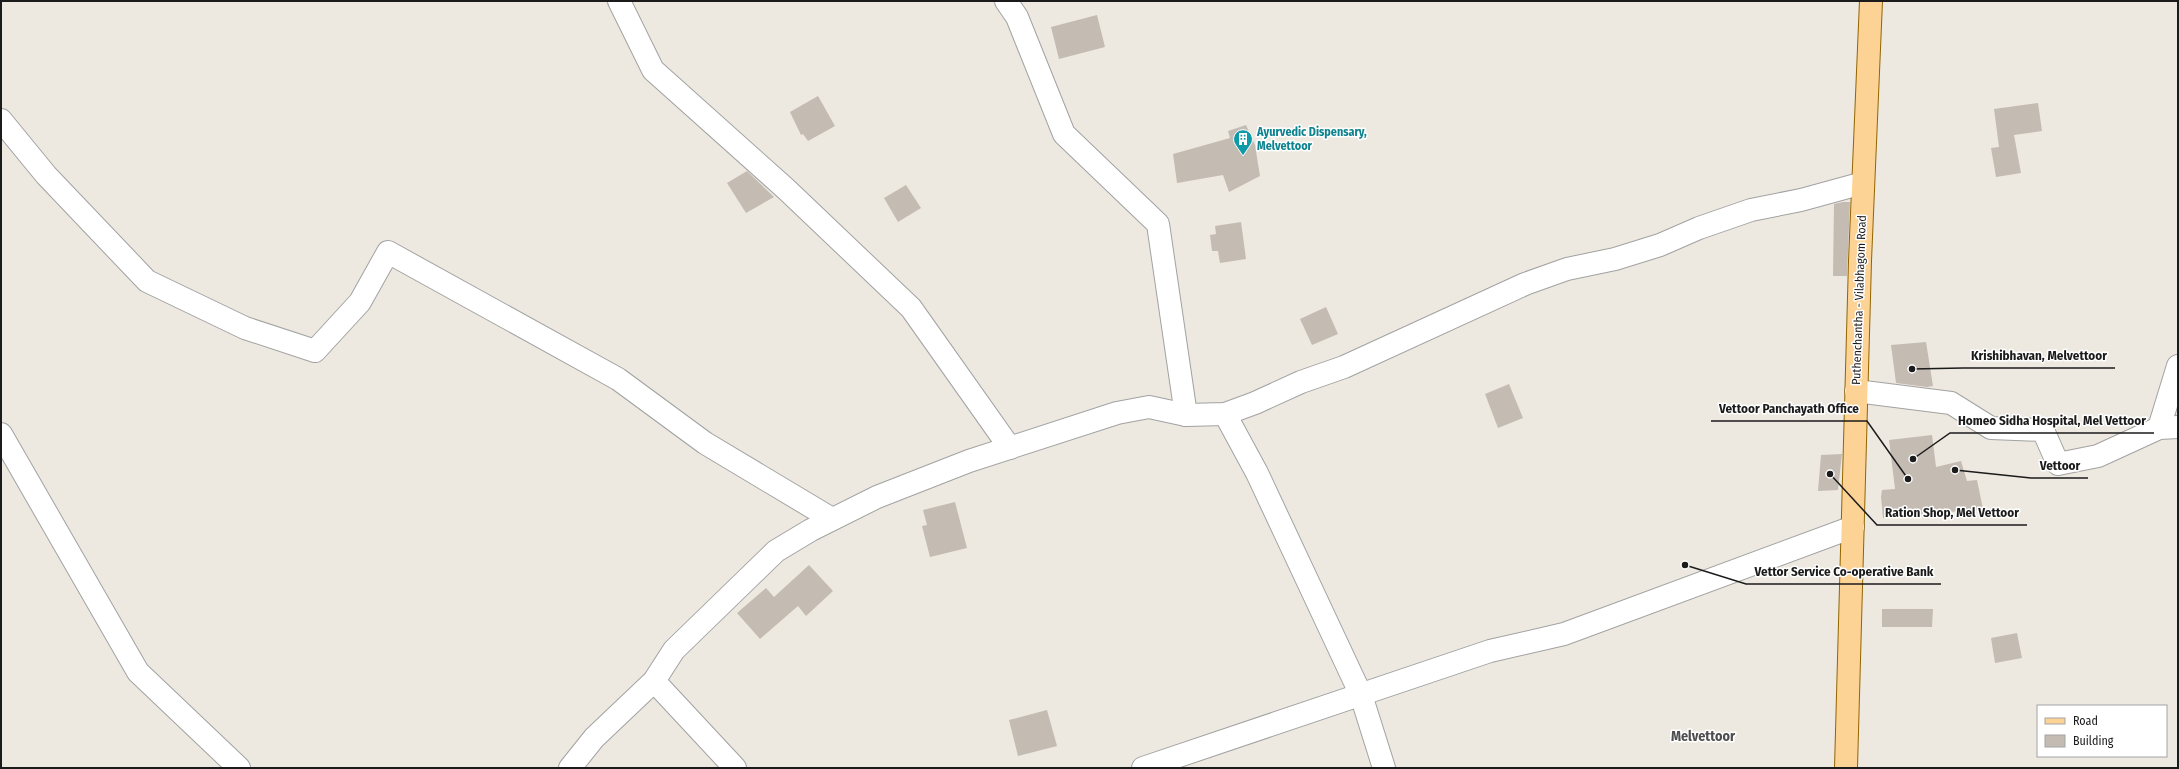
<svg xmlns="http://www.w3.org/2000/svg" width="2179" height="769" viewBox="0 0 2179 769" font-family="'Fira Sans Condensed',sans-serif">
	<rect width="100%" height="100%" fill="#ede9e0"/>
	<!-- building -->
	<g fill="#c4bbb3">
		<path d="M1097,15L1105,47L1059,59L1051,27Z"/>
		<path d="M818,96L835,126L808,141L803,134L801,135L790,112Z"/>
		<path d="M2038,103L2042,131L2014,135L2021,173L1996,177L1991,148L1999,147L1994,109Z"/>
		<path d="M1246,125L1255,145L1260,176L1229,192L1223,175L1177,183L1173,154L1230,138L1228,131Z"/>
		<path d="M747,171L774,197L746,213L727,183Z"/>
		<path d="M906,185L921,208L898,222L884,198Z"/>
		<path d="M1843,202H1850L1847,276H1833L1834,204Z"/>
		<path d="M1241,222L1246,259L1220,263L1218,251H1212L1210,235L1216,234L1215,226Z"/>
		<path d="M1326,307L1338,334L1312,345L1300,319Z"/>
		<path d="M1926,342L1933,386L1927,387L1896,383L1891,345Z"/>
		<path d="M1509,384L1523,418L1498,428L1485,394Z"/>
		<path d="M1932,435L1936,467L1961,461L1967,481L1977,480L1983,509L1883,518L1881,497L1882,490L1895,489L1889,440Z"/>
		<path d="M1842,454L1838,490L1818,491L1821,455Z"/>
		<path d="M955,502L967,548L930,557L922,526L927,525L923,510Z"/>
		<path d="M809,565L833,591L806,616L798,606L760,639L737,613L766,588L774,597Z"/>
		<path d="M1882,609H1933L1932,627H1882Z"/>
		<path d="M2017,633L2022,658L1995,663L1991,638Z"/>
		<path d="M1047,710L1057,746L1018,756L1009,720Z"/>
	</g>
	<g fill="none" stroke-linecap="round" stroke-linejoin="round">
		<defs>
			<g id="minor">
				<path d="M619,1L653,70L786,189L911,308L1010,448"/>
				<path d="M1006,1L1017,17L1064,134L1158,224L1186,415"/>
				<path d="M1,120L46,175L147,281L245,328L315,351L360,302L388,252L618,379L705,443L832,519"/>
				<path d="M1856,391L1951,403L1991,428L2043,430L2058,464L2098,456L2159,428L2178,427"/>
				<path d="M1225,414L1257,473L1361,695L1384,768"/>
				<path d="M2159,428L2178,366"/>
				<path d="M1,434L138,672L239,768"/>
				<path d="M654,681L735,768"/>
				<path d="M570,768L594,738L654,681L674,650L776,551L811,530L877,497L969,461L1117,413L1149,407L1186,415L1225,414L1255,403L1301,382L1344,367L1525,284L1567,269L1615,259L1660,245L1699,228L1751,210L1801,200L1863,183"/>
				<path d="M1143,768L1490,651L1564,634L1853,527"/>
			</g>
			<path id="major" d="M1846,768L1860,261L1871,1"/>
		</defs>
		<!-- minor casing -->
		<use href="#minor" stroke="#a2a2a2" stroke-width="24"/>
		<!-- major casing -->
		<use href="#major" stroke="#926500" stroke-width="24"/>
		<!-- minor -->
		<use href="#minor" stroke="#fff" stroke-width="22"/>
		<!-- major -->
		<use href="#major" stroke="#fdd295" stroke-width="22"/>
	</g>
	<!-- icons -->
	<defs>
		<symbol id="building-pin" viewBox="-11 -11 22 30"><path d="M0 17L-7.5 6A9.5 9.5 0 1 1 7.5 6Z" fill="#0f9aa8" stroke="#fff"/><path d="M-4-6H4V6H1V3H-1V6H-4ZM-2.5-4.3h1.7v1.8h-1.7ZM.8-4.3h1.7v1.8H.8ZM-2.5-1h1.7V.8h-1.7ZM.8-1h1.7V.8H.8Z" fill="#fff"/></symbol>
	</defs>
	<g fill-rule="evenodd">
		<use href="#building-pin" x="1232" y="128" width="22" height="30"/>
	</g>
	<g text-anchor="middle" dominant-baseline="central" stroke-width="3" stroke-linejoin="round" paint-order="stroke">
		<!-- culture labels -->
		<g font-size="12" font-weight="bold" fill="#0d838f" stroke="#fff" text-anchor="start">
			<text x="1257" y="132">Ayurvedic Dispensary,<tspan x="1257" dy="14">Melvettoor</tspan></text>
		</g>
		<!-- street labels -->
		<g font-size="12" fill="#1b1b1b" stroke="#fff">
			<text transform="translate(1859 300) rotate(-88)">Puthenchantha - Vilabhagom Road</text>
		</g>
		<!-- quarter labels -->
		<g font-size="14" font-weight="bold" fill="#4e4e4e" stroke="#fff">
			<text x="1703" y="736">Melvettoor</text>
		</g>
	</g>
	<!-- callouts -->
	<path fill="none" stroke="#1b1b1b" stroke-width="1.5" d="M1912 369L1963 368H2115M1908 479L1867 421H1711M1913 459L1950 433H2154M1955 470L2031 478H2088M1830 474L1877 525H2027M1685 565L1746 584H1941"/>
	<g fill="#1b1b1b" stroke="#fff" stroke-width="1.5">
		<circle cx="1912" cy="369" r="4"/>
		<circle cx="1908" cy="479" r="4"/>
		<circle cx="1913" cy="459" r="4"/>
		<circle cx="1955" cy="470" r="4"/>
		<circle cx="1830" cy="474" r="4"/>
		<circle cx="1685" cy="565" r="4"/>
	</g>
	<g font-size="13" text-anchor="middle" font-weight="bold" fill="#1b1b1b" stroke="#fff" stroke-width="3" stroke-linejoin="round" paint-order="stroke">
		<text x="2039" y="360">Krishibhavan, Melvettoor</text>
		<text x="1789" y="413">Vettoor Panchayath Office</text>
		<text x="2052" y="425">Homeo Sidha Hospital, Mel Vettoor</text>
		<text x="2060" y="470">Vettoor</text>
		<text x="1952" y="517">Ration Shop, Mel Vettoor</text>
		<text x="1844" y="576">Vettor Service Co-operative Bank</text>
	</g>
	<!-- border -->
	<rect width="2179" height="769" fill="none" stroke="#1b1b1b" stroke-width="4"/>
	<!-- legend -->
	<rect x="2037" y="705" width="130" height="52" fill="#ffffff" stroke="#a4a4a4"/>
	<rect x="2045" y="718" width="20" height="6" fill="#fdd295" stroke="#a4a4a4"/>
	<text x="2073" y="725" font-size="12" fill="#1b1b1b">Road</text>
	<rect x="2045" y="735" width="20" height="12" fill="#c4bbb3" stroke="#a4a4a4"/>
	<text x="2073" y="745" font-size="12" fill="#1b1b1b">Building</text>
</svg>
